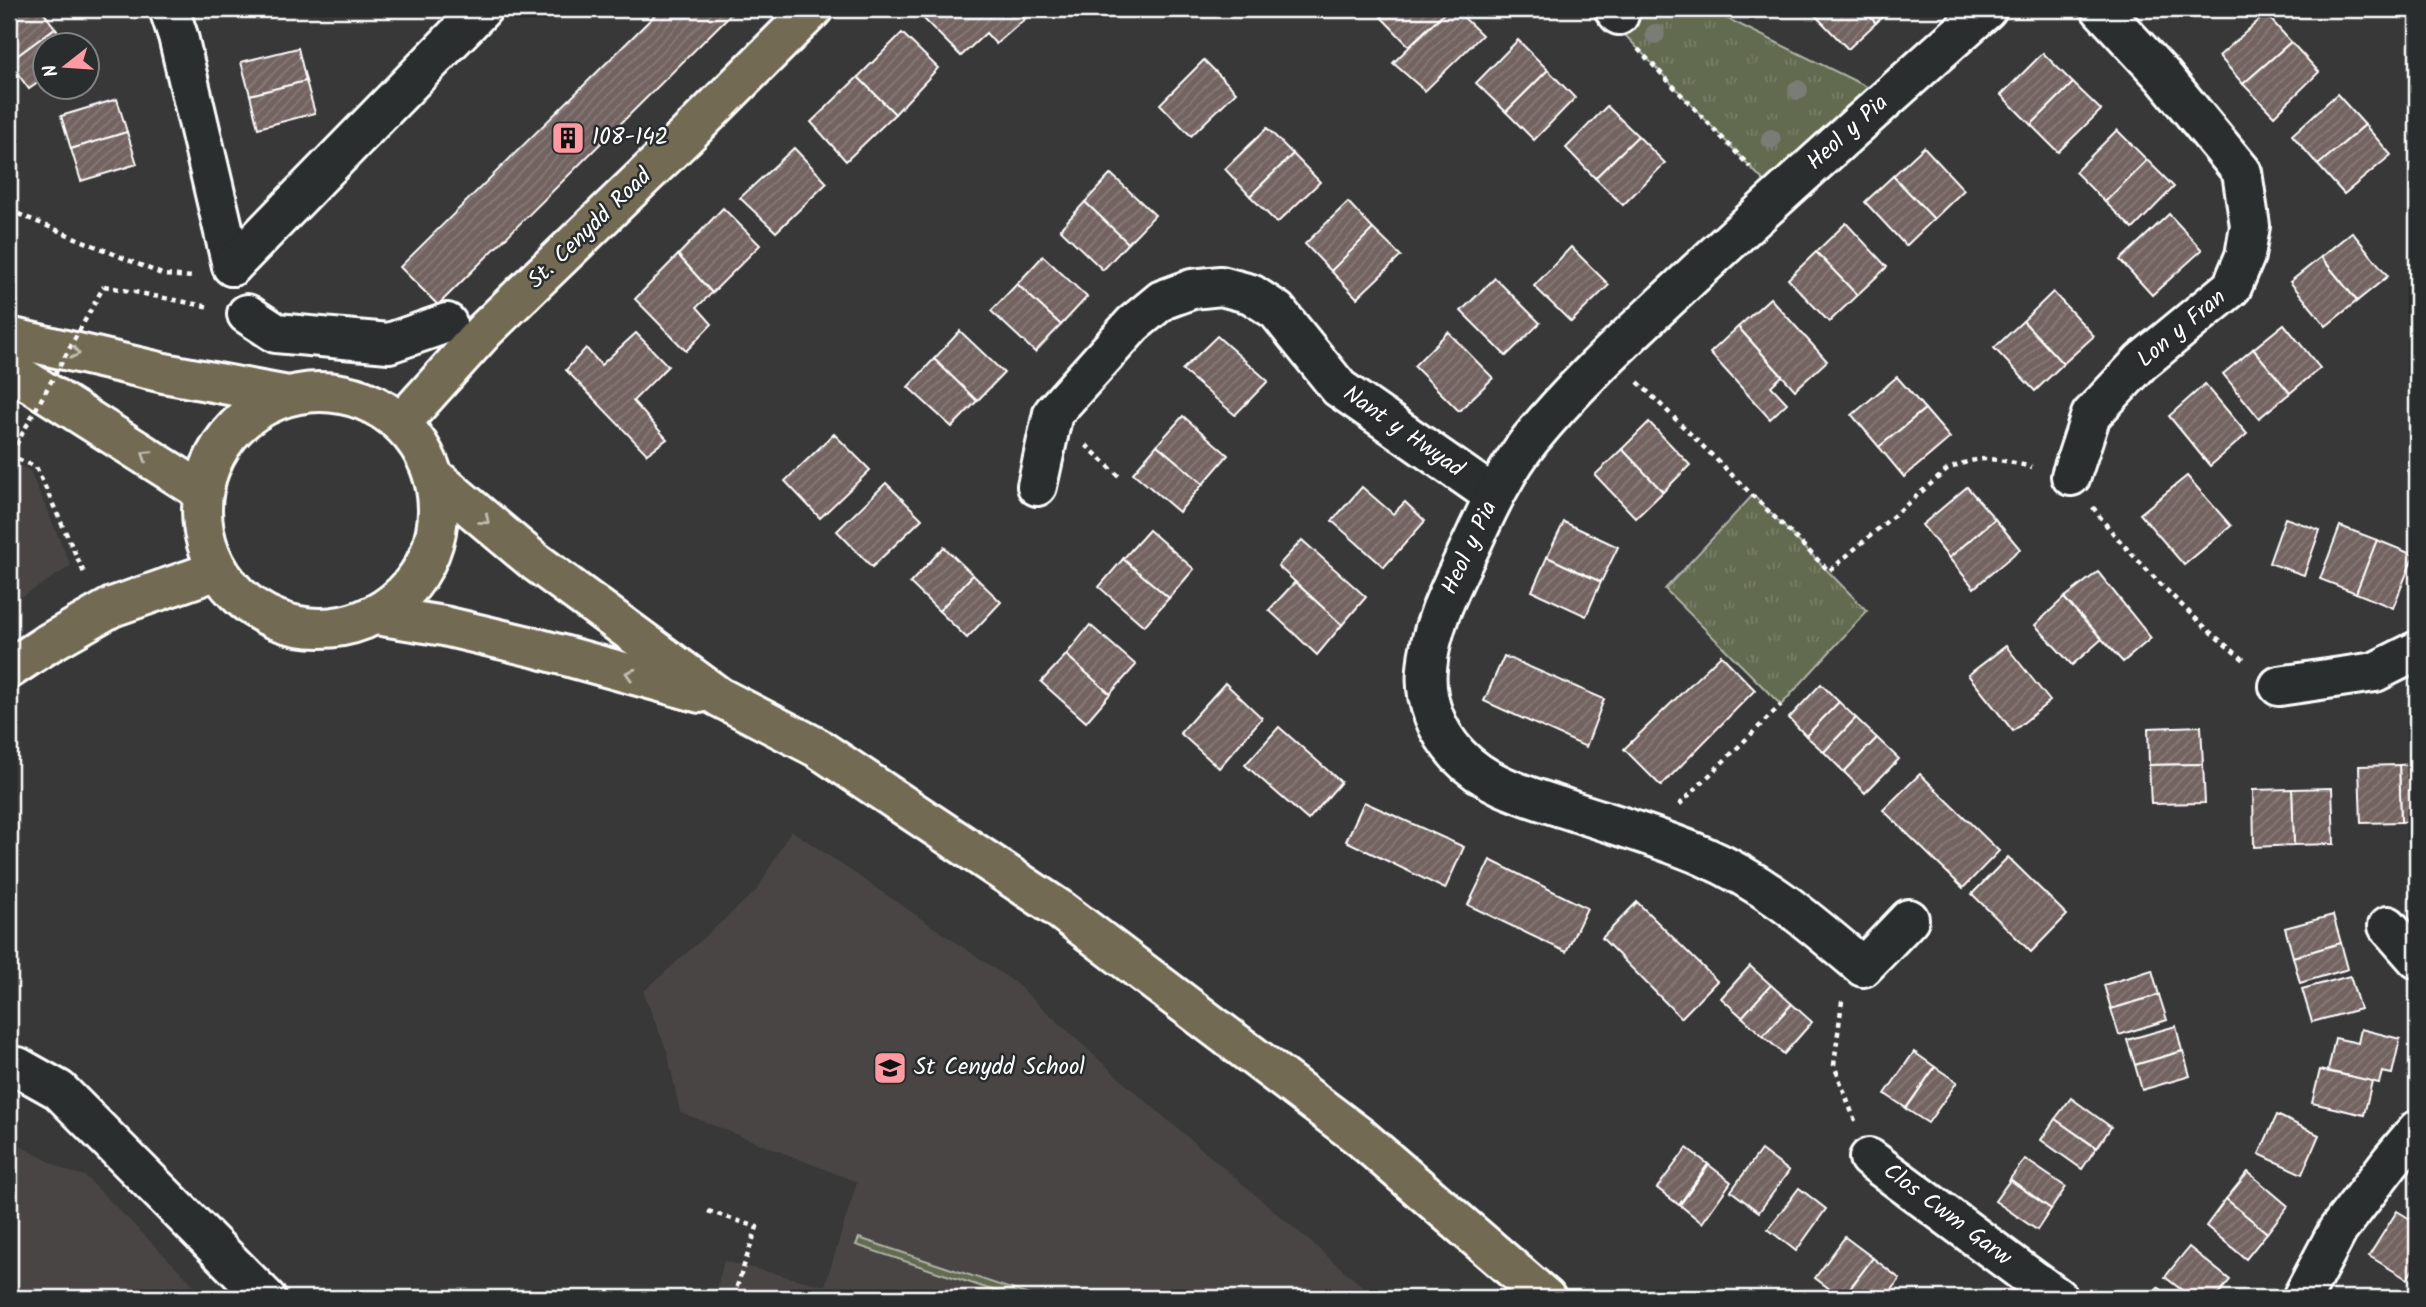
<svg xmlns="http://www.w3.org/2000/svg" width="2426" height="1307" viewBox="0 0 2426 1307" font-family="Kalam,sans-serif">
	<defs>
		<pattern id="grass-tufts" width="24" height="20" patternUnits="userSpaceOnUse" patternTransform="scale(1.75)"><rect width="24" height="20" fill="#626a50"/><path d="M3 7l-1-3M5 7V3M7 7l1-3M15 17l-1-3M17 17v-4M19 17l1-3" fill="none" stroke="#7a806a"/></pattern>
		<pattern id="building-hatch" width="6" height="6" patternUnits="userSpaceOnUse" patternTransform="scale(1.75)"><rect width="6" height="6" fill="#726361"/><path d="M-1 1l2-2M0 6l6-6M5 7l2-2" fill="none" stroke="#877a79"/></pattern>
	</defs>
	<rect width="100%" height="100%" fill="#383838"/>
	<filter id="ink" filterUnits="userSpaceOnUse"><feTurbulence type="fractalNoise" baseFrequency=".0143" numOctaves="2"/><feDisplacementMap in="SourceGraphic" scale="14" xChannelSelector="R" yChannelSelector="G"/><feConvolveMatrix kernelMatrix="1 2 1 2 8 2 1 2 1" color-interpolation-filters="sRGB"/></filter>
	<g filter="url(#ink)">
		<!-- built -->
		<g fill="#494544">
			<path d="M9,461L30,471L71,566L9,605Z"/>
			<path d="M791,830L1014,982L1128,1086L1376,1298H714L724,1261L825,1286L857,1182L680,1112L667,1051L643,992L757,890Z"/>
			<path d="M9,1140L67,1171L85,1176L197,1288L187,1298H9Z"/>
		</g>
		<!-- grass -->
		<g fill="url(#grass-tufts)" stroke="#b0b4a8" stroke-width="2">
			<path d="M1614,9H1708L1888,97L1778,196L1625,35L1619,15Z"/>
			<path d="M1753,495L1867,611L1781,705L1665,589Z"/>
		</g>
		<!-- garden -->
		<path fill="#626a50" stroke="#b0b4a8" stroke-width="2" d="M859,1238L1038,1298H1016L856,1245Z"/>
		<!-- building -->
		<g fill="url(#building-hatch)" stroke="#fff" stroke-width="2">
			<path d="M25,9H41L55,28L9,62V20Z"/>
			<path d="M661,9H736L438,305L400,267Z"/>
			<path d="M935,9H1015L1025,19L996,44L986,33L961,56L924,19Z"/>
			<path d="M1390,9H1448L1409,46L1381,17Z"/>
			<path d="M1448,9H1455L1482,35L1425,91L1393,63Z"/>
			<path d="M1809,9H1863L1876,23L1848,49Z"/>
			<path d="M1863,9H1891L1876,23Z"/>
			<path d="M2266,14L2291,42L2243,84L2219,56Z"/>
			<path d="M55,28L68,46H46V77L29,89L9,62Z"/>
			<path d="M902,33L938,68L895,114L858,77Z"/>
			<path d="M1518,40L1548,70L1506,112L1476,83Z"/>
			<path d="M2291,42L2319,72L2274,116L2243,84Z"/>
			<path d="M298,48L306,81L250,95L241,62Z"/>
			<path d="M2043,53L2073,83L2031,125L2001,95Z"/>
			<path d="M1204,60L1236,92L1191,136L1160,104Z"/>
			<path d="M1548,70L1575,98L1534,140L1506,112Z"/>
			<path d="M858,77L895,114L846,161L811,122Z"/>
			<path d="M306,81L315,113L258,128L250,95Z"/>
			<path d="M2073,83L2101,110L2058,152L2031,125Z"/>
			<path d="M2337,94L2365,125L2318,165L2292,135Z"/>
			<path d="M117,99L127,132L71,149L61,116Z"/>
			<path d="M1607,106L1638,136L1595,178L1566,148Z"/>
			<path d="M2365,125L2391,155L2344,194L2318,165Z"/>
			<path d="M1267,128L1293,154L1250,196L1225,169Z"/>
			<path d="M2117,130L2147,160L2105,202L2075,172Z"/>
			<path d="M127,132L137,164L81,181L71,149Z"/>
			<path d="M1638,136L1665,163L1623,205L1595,178Z"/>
			<path d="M1924,147L1964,190L1934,219L1893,176Z"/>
			<path d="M794,148L827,183L776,232L740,198Z"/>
			<path d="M1293,154L1320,182L1277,223L1250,196Z"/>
			<path d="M2147,160L2174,187L2133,229L2105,202Z"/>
			<path d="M1111,174L1155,215L1128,243L1085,202Z"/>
			<path d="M1893,176L1934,219L1906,246L1865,202Z"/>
			<path d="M1085,202L1128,243L1103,270L1060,229Z"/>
			<path d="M1348,202L1373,229L1331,271L1305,244Z"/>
			<path d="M723,208L760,245L712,293L678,255Z"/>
			<path d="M2169,214L2202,250L2152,295L2120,260Z"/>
			<path d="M1846,223L1887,267L1857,295L1816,252Z"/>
			<path d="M1373,229L1401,256L1357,298L1331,271Z"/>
			<path d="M2352,232L2388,276L2357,301L2321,257Z"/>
			<path d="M1571,247L1609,285L1571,322L1534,286Z"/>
			<path d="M1816,252L1857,295L1829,322L1788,279Z"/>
			<path d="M678,255L712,293L697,307L712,324L686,351L635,299Z"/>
			<path d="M1043,256L1087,297L1061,325L1017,284Z"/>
			<path d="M2321,257L2357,301L2326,326L2290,282Z"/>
			<path d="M1495,278L1540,323L1506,356L1461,311Z"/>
			<path d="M1017,284L1061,325L1035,352L991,311Z"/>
			<path d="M2053,292L2094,336L2063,364L2023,321Z"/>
			<path d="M1770,298L1827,361L1795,390L1738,327Z"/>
			<path d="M2023,321L2063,364L2035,391L1994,348Z"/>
			<path d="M2284,324L2320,368L2290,393L2253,349Z"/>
			<path d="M1738,327L1782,376L1771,386L1787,403L1770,419L1710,353Z"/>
			<path d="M960,331L1004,373L977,401L934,359Z"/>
			<path d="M1448,332L1493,378L1459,411L1414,366Z"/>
			<path d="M636,333L668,366L633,401L667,439L647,454L566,370L586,348L601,365Z"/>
			<path d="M1217,336L1268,381L1235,415L1182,370Z"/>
			<path d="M2253,349L2290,393L2259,418L2223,374Z"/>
			<path d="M934,359L977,401L952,427L908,387Z"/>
			<path d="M1897,377L1925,409L1879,447L1852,415Z"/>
			<path d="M2205,384L2247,434L2210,466L2169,416Z"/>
			<path d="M1925,409L1950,438L1904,477L1879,447Z"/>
			<path d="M1183,416L1228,455L1203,484L1157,445Z"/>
			<path d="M1649,422L1690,465L1663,492L1622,449Z"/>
			<path d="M834,434L870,470L820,518L785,481Z"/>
			<path d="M1157,445L1203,484L1179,512L1133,473Z"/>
			<path d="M1622,449L1663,492L1636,518L1595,475Z"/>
			<path d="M2417,459V480L2407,471Z"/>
			<path d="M2187,476L2231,526L2184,565L2140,514Z"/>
			<path d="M886,483L922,519L872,567L837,531Z"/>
			<path d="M1362,487L1393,514L1405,502L1425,521L1384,567L1332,521Z"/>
			<path d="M1967,487L1995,519L1949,558L1922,525Z"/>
			<path d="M2285,518L2320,530L2304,575L2269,563Z"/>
			<path d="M1995,519L2020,549L1974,588L1949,558Z"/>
			<path d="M1564,522L1618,547L1601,582L1547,557Z"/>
			<path d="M2340,526L2377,540L2356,593L2320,579Z"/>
			<path d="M1149,530L1194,569L1169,598L1123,559Z"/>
			<path d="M1302,540L1366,597L1342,625L1278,566Z"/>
			<path d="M2377,540L2414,555L2393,608L2356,593Z"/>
			<path d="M944,547L973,575L939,611L910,583Z"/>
			<path d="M1547,557L1601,582L1586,616L1532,591Z"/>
			<path d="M1123,559L1169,598L1144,626L1099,587Z"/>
			<path d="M2098,572L2151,638L2123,662L2064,598Z"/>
			<path d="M973,575L1001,602L967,638L939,611Z"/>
			<path d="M1295,582L1342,625L1317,655L1269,610Z"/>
			<path d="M2064,598L2102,639L2072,665L2035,625Z"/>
			<path d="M1090,625L1136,665L1110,694L1066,655Z"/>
			<path d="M2006,646L2050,701L2013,731L1968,675Z"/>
			<path d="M1066,655L1110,694L1086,722L1041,682Z"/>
			<path d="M1721,655L1755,690L1661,786L1624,749Z"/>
			<path d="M1504,656L1604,699L1586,747L1484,701Z"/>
			<path d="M1225,683L1262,718L1219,768L1180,733Z"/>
			<path d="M1821,684L1839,702L1806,736L1789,718Z"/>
			<path d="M1839,702L1856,718L1824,752L1806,736Z"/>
			<path d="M1856,718L1877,738L1844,772L1824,752Z"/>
			<path d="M2201,726L2203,764L2149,765L2148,728Z"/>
			<path d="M1279,727L1341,782L1308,820L1245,765Z"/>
			<path d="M1877,738L1899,759L1865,793L1844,772Z"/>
			<path d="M2203,764L2205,803L2151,804L2149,765Z"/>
			<path d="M2417,764V821L2401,822L2399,765Z"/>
			<path d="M2399,765L2401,822L2361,823L2359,766Z"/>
			<path d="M1920,774L1999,851L1963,888L1883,810Z"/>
			<path d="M2332,788L2334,844L2294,845L2292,789Z"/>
			<path d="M2292,789L2294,845L2254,847L2253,790Z"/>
			<path d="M1364,802L1464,847L1445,889L1346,841Z"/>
			<path d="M2008,857L2067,915L2031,952L1972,894Z"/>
			<path d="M1490,860L1587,908L1566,952L1468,905Z"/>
			<path d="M1637,902L1717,981L1681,1018L1602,938Z"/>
			<path d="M2333,915L2341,943L2293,957L2285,928Z"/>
			<path d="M2341,943L2348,969L2300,983L2293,957Z"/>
			<path d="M1750,966L1771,985L1742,1017L1721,998Z"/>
			<path d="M2152,970L2159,995L2111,1009L2104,985Z"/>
			<path d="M2350,976L2360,1009L2312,1022L2302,989Z"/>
			<path d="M1771,985L1792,1004L1763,1036L1742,1017Z"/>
			<path d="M2159,995L2167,1020L2119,1035L2111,1009Z"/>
			<path d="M1792,1004L1812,1022L1784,1054L1763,1036Z"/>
			<path d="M2176,1026L2182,1051L2135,1065L2127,1040Z"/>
			<path d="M2361,1029L2400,1039L2392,1074L2382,1072L2379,1083L2328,1071L2335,1038L2358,1043Z"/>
			<path d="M2183,1051L2190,1076L2142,1090L2135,1065Z"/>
			<path d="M1914,1052L1935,1067L1906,1108L1885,1094Z"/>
			<path d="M1935,1067L1957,1082L1928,1123L1906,1109Z"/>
			<path d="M2320,1070L2372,1081L2364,1115L2312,1103Z"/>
			<path d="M2071,1098L2111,1127L2097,1148L2055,1119Z"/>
			<path d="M2277,1115L2319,1135L2302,1174L2259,1154Z"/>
			<path d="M2055,1119L2096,1148L2082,1169L2041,1140Z"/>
			<path d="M1687,1148L1708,1164L1679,1205L1657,1188Z"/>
			<path d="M1761,1150L1789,1171L1759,1212L1731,1191Z"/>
			<path d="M2025,1159L2066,1187L2051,1209L2010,1179Z"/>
			<path d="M1709,1165L1731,1182L1702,1223L1680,1205Z"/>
			<path d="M2248,1172L2288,1206L2267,1233L2226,1199Z"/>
			<path d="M2010,1180L2051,1209L2037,1230L1995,1201Z"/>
			<path d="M1799,1188L1826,1209L1796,1251L1768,1229Z"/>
			<path d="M2226,1199L2267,1233L2246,1259L2206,1226Z"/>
			<path d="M2397,1211L2417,1223V1263L2407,1279L2369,1256Z"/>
			<path d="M1845,1237L1873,1258L1842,1298L1815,1278Z"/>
			<path d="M2189,1247L2230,1280L2215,1298H2192L2165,1277Z"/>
			<path d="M1873,1258L1900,1279L1886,1298H1843Z"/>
			<path d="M2158,1287L2172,1298H2149Z"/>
		</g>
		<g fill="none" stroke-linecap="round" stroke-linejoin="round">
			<defs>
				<g id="minor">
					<path d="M169,9L178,36L232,266"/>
					<path d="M1614,9L1619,15"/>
					<path d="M232,266L482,9"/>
					<path d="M247,314L276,333L389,343L447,323"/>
					<path d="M2071,476L2091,415L2141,362L2232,287L2245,256L2250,226L2242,172L2163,76L2101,9"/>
					<path d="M1037,486L1053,413L1133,324L1162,300L1192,289L1221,286L1251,294L1277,311L1339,388L1494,496"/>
					<path d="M2279,686L2375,672L2417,651"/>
					<path d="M1909,919L1863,967C1811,923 1766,883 1703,856C1659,837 1612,824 1567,809C1527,796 1487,786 1458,755C1437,732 1424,701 1427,669C1430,624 1454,581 1473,541C1489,506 1506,470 1530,440C1577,382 1633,332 1687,281C1786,188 1886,99 1987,9"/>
					<path d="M2388,926L2417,959"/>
					<path d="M9,1070L18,1067L59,1090L266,1298"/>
					<path d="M1869,1158L2058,1298"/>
					<path d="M2302,1298L2338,1230L2390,1162L2417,1130"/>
				</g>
				<g id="major">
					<path d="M9,337L164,373L288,396"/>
					<path d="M9,369L203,492"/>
					<circle cx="320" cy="510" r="118"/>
					<path d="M401,423L485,330L685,137L813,9"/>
					<path d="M433,476L533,560L719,697L816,747L1059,909L1360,1137L1546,1298"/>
					<path d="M376,615L444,626L533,647L700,693"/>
					<path d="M9,669L47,644L112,607L218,570"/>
				</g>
			</defs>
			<!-- minor casing -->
			<use href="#minor" stroke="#fff" stroke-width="44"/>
			<!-- major casing -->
			<use href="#major" stroke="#fff" stroke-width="44"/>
			<!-- path -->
			<g stroke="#fff" stroke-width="4.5" stroke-dasharray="5 5" stroke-linecap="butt">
				<path d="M1638,49L1750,167"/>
				<path d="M9,210L164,275L193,277"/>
				<path d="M104,286L210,307"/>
				<path d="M1638,382L1829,571L1947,470C1981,453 1996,459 2032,467"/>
				<path d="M9,441L16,445"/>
				<path d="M1086,445L1122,479"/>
				<path d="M9,455L36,467L85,575"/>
				<path d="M2093,507C2110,532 2130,552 2150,573C2182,606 2210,634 2247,662"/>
				<path d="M1679,805L1781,705"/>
				<path d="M1842,1001L1834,1065L1855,1121"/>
				<path d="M708,1211L757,1227L733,1298"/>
			</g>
			<!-- minor -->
			<use href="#minor" stroke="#2a2d2e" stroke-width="38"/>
			<!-- major -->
			<use href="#major" stroke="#736b52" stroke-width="38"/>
			<!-- path-bridge -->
			<path stroke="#fff" stroke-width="4.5" stroke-dasharray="5 5" stroke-linecap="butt" d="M16,445L104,286"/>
		</g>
		<!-- trees -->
		<g fill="#7a7c76">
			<circle cx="1655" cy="34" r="10"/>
			<circle cx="1798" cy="90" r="10"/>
			<circle cx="1771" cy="139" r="10"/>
		</g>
		<!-- one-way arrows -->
		<defs><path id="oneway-chevron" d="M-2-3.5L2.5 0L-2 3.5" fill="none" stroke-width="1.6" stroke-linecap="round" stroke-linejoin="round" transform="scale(1.75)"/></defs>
		<g stroke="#c0bcb1">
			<use href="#oneway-chevron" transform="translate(75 353) rotate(13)"/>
			<use href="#oneway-chevron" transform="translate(146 455) rotate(-147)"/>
			<use href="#oneway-chevron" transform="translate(485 520) rotate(40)"/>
			<use href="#oneway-chevron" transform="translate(630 674) rotate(-164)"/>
		</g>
	</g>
	<!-- icons -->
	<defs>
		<symbol id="building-square" viewBox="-11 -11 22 22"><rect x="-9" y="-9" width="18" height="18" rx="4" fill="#ff9aa2" stroke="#2a2d2e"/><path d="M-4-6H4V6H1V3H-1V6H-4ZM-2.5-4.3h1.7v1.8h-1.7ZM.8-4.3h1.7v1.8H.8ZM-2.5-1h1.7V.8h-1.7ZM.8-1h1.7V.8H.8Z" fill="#111"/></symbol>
		<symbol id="school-square" viewBox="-11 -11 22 22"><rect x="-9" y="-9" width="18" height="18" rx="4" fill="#ff9aa2" stroke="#2a2d2e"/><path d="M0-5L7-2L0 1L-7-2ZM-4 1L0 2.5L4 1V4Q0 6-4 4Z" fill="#111"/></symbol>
	</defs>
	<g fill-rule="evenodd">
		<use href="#building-square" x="549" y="119" width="38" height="38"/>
		<use href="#school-square" x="871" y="1049" width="38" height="38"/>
	</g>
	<g text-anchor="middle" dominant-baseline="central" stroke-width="5" stroke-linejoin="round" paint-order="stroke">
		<!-- street labels -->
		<g font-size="23" fill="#fff" stroke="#2a2d2e">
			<text transform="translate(1848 133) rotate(-42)">Heol y Pia</text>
			<text transform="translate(590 229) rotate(-44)">St. Cenydd Road</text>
			<text transform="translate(2182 329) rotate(-40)">Lon y Fran</text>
			<text transform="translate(1403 432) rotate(35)">Nant y Hwyad</text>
			<text transform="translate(1470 548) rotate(-65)">Heol y Pia</text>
			<text transform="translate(1947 1215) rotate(37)">Clos Cwm Garw</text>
		</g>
		<!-- poi labels -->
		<g font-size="23" fill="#fff" stroke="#2a2d2e" text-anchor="start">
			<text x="592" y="138">108-142</text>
			<text x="914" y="1068">St Cenydd School</text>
		</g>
	</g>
	<!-- margin -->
	<rect width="2426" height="1307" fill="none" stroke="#2a2d2e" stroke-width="35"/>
	<rect x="18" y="18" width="2391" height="1272" fill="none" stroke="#fff" stroke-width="2.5" filter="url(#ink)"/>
	<!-- north arrow -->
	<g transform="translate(66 66) rotate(253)"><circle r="33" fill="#2a2d2e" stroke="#7f8182" stroke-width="2"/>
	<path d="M0-5L12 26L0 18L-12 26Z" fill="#ff9aa2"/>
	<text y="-10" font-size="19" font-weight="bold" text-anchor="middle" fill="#ffffff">N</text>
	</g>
</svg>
